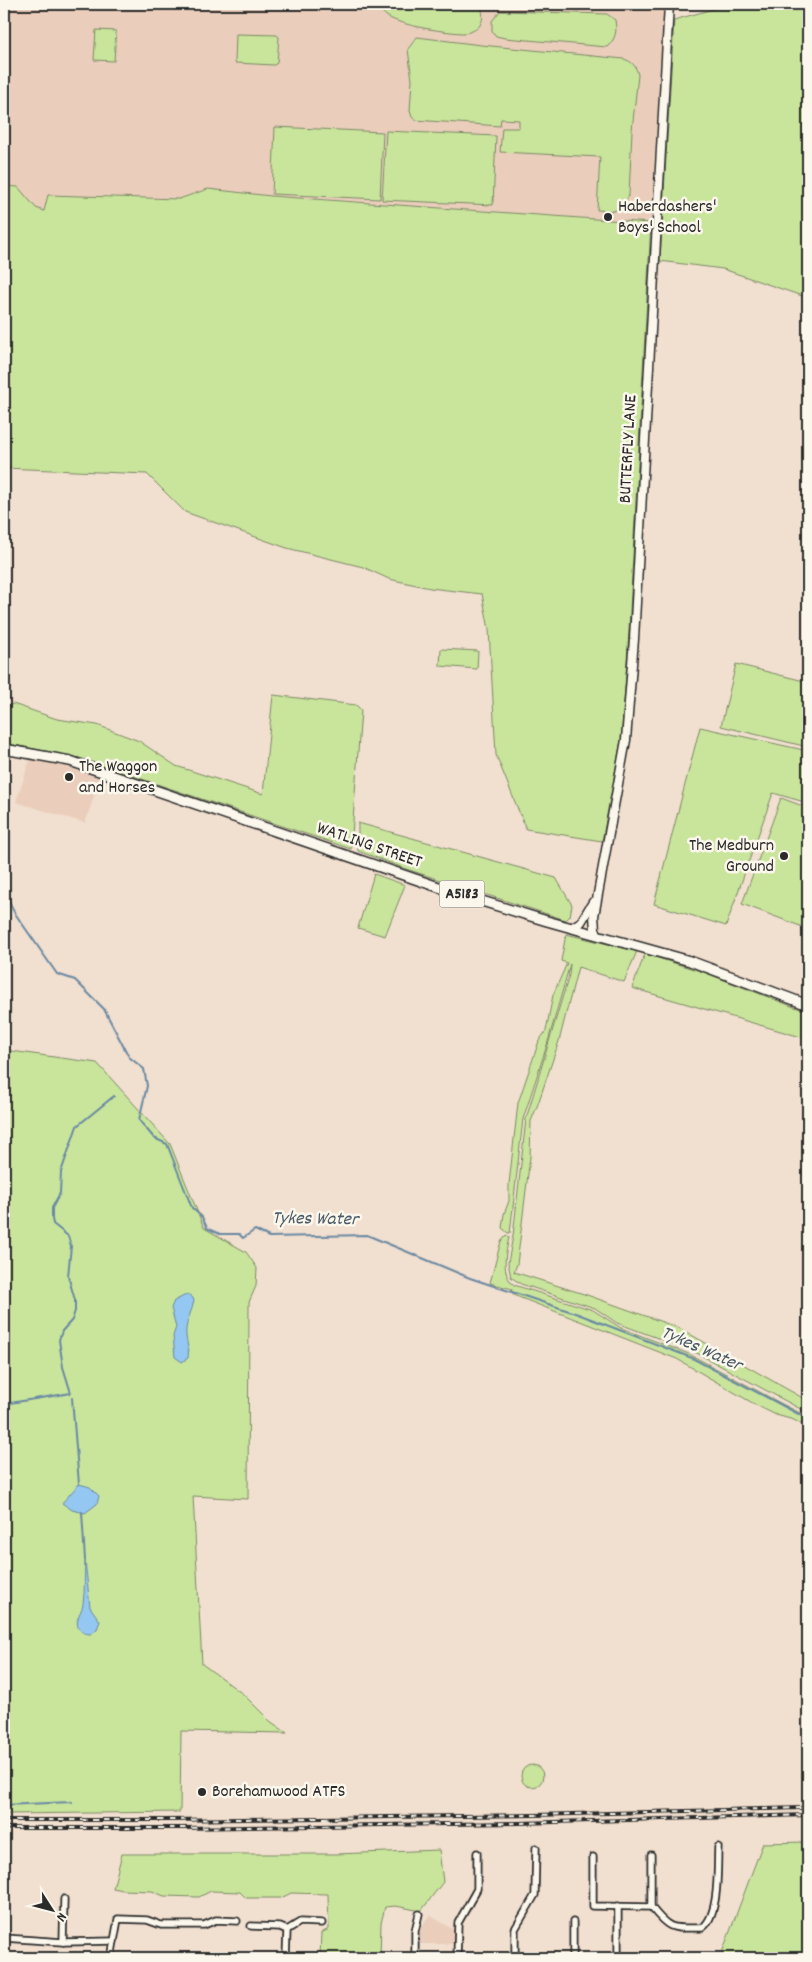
<svg xmlns="http://www.w3.org/2000/svg" width="812" height="1962" viewBox="0 0 812 1962" font-family="Dekko,sans-serif">
	<rect width="100%" height="100%" fill="#f1dfcf"/>
	<filter id="ink" filterUnits="userSpaceOnUse"><feTurbulence type="fractalNoise" baseFrequency=".02" numOctaves="2"/><feDisplacementMap in="SourceGraphic" scale="10" xChannelSelector="R" yChannelSelector="G"/><feConvolveMatrix kernelMatrix="1 2 1 2 8 2 1 2 1" color-interpolation-filters="sRGB"/></filter>
	<g filter="url(#ink)">
		<!-- built -->
		<g fill="#eacebb">
			<path d="M4,4H664L651,223L271,196L208,189L179,199L48,195L4,432Z"/>
			<path d="M30,760L61,765L100,778L85,823L16,802Z"/>
			<path d="M431,1916L454,1930V1944H420V1929L428,1917Z"/>
		</g>
		<!-- green -->
		<g fill="#c9e59c" stroke="#7a8864">
			<path d="M374,4H481C482,10 484,17 481,23C479,29 471,32 465,33C449,33 402,26 388,17C383,14 379,8 374,4Z"/>
			<path d="M731,4H808V298L723,269L660,261L674,20Z"/>
			<path d="M500,11L607,14L615,20C617,31 616,39 607,47L505,38L496,36L492,31V21Z"/>
			<path d="M96,30L116,31L114,61L94,60Z"/>
			<path d="M236,34L277,35L279,37L277,63L274,65L235,63Z"/>
			<path d="M417,37L481,45L624,59C633,62 636,66 638,75L632,130L629,195L625,203L614,211L597,210L600,157L500,152L502,128H519V120L501,119L500,126L415,120L412,117L410,111L412,80L408,49Z"/>
			<path d="M275,127L383,132L380,199L272,194Z"/>
			<path d="M386,131L496,136L493,205L382,200Z"/>
			<path d="M4,186L18,187L36,208L44,211L48,195L179,199L208,189L271,196L651,223L628,647L621,741L602,841L526,829L496,755L489,629L482,594L430,588L389,579L363,567L287,548L185,512L147,474L4,468Z"/>
			<path d="M441,649L478,651L477,669L440,666Z"/>
			<path d="M736,664L808,682V747L721,726Z"/>
			<path d="M273,695L356,705L361,710L351,849L79,758L4,743V707L13,704L57,719L97,725L139,741L176,766L263,794Z"/>
			<path d="M700,727L808,751V803L773,793L726,926L654,904Z"/>
			<path d="M781,798L808,808V929L742,904Z"/>
			<path d="M358,823L556,878L572,905L570,916L566,920L409,870L358,851Z"/>
			<path d="M374,874L405,885L385,936L358,928Z"/>
			<path d="M566,934L637,951L624,982L578,967L559,1041L538,1104L531,1121L530,1157L517,1264L514,1272L587,1295L679,1328L808,1401V1413L693,1351L617,1323L595,1308L521,1284L511,1277L508,1263L513,1236L526,1119L569,975L570,964L547,1045L523,1119L510,1233H508L502,1228L504,1214L509,1201V1184L518,1103L539,1041L546,1031L553,995L567,963L561,961Z"/>
			<path d="M645,954L703,972L794,1007L808,1011V1039L632,988Z"/>
			<path d="M4,1050L97,1063L170,1144L204,1228L246,1252L257,1268L256,1286L249,1302L248,1499L193,1496L202,1664L243,1694L270,1721L287,1733L181,1731L180,1812L4,1814Z"/>
			<path d="M506,1235L509,1237C506,1253 500,1273 514,1285L593,1310L621,1328L689,1354L782,1404L808,1417V1428L794,1420L776,1415L756,1405L677,1359L516,1296L511,1292L512,1289L490,1283L501,1241Z"/>
			<circle cx="532" cy="1776" r="11"/>
			<path d="M808,1842V1958H720L763,1843Z"/>
			<path d="M439,1850L443,1882L421,1911L396,1906L385,1907L381,1923L380,1958H320L321,1933L329,1929L328,1894L291,1893L281,1898H246L240,1892L211,1891L199,1897L164,1896L152,1891L123,1890L113,1888L122,1854H336Z"/>
		</g>
		<!-- water -->
		<g fill="#94c7f1" stroke="#6a89a2">
			<path d="M188,1294L193,1298L194,1301C192,1311 187,1319 186,1329C185,1340 190,1348 188,1358L182,1362L175,1357L173,1336L176,1327L171,1308L174,1301Z"/>
			<path d="M79,1484L90,1487L99,1496L97,1504L85,1513L72,1510L62,1503Z"/>
			<path d="M85,1560L90,1607L100,1621L97,1629L91,1634C85,1634 80,1632 78,1627C75,1618 82,1612 83,1604C85,1590 84,1575 85,1560Z"/>
		</g>
		<g fill="none" stroke-linecap="round" stroke-linejoin="round">
			<!-- stream -->
			<g stroke="#6a89a2" stroke-width="2">
				<path d="M4,890L14,912L57,974L75,980L104,1009L129,1057L144,1069L147,1086L139,1120L154,1138L167,1144L192,1208L202,1217L207,1228L220,1234H239L243,1238L255,1230L269,1237L367,1235L470,1278L578,1314L692,1358L808,1419"/>
				<path d="M72,1398L79,1484"/>
				<path d="M4,1404L71,1393L63,1367L59,1340L62,1331L72,1320L75,1311V1300L68,1276L71,1246L68,1236L53,1224L52,1219V1208L60,1193L61,1172L77,1126L114,1096"/>
				<path d="M82,1512L85,1560"/>
				<path d="M4,1805L72,1802"/>
			</g>
			<defs>
				<g id="street">
					<path d="M593,1857V1906L651,1907C670,1931 672,1928 702,1928C720,1915 717,1868 718,1847"/>
					<path d="M651,1907V1855"/>
					<path d="M251,1926L280,1927L287,1930"/>
					<path d="M4,1938L63,1942L114,1941"/>
					<path d="M63,1942L64,1899"/>
					<path d="M111,1958L118,1919L147,1920L161,1925H204L216,1920L237,1921"/>
					<path d="M286,1958L287,1930L300,1922L322,1923"/>
					<path d="M415,1958V1931L419,1914"/>
					<path d="M457,1958L458,1923L477,1889V1853"/>
					<path d="M515,1958V1929L535,1895L536,1848"/>
					<path d="M573,1958V1922"/>
					<path d="M618,1958V1906"/>
				</g>
				<g id="secondary">
					<path d="M571,928L581,922L593,902"/>
					<path d="M597,934L595,929L594,916L626,740L634,639L669,4"/>
				</g>
				<path id="primary" d="M4,749L70,761L459,894L547,921L690,961L808,1005"/>
			</defs>
			<!-- street casing -->
			<use href="#street" stroke="#2b2b2b" stroke-width="9"/>
			<!-- secondary casing -->
			<use href="#secondary" stroke="#2b2b2b" stroke-width="11"/>
			<!-- primary casing -->
			<use href="#primary" stroke="#2b2b2b" stroke-width="12"/>
			<!-- street -->
			<use href="#street" stroke="#fbf7ec" stroke-width="5.5"/>
			<!-- secondary -->
			<use href="#secondary" stroke="#fbf7ec" stroke-width="8"/>
			<!-- primary -->
			<use href="#primary" stroke="#fbf7ec" stroke-width="9"/>
			<defs>
				<g id="rail">
					<path d="M4,1820H167L535,1815L801,1808"/>
					<path d="M4,1828H182L519,1823L808,1815"/>
				</g>
			</defs>
			<!-- rail casing -->
			<use href="#rail" stroke="#2b2b2b" stroke-width="4"/>
			<!-- rail -->
			<use href="#rail" stroke="#fbf7ec" stroke-width="2" stroke-dasharray="5.5" stroke-linecap="butt"/>
		</g>
	</g>
	<!-- markers -->
	<g fill="#2b2b2b" stroke="#fbf7ec" stroke-width="2">
		<circle cx="608" cy="217" r="5"/>
		<circle cx="69" cy="777" r="5"/>
		<circle cx="784" cy="856" r="5"/>
		<circle cx="202" cy="1792" r="5"/>
	</g>
	<g text-anchor="middle" dominant-baseline="central" stroke-width="5" stroke-linejoin="round" paint-order="stroke">
		<!-- shield labels -->
		<rect fill="#fbf7ec" stroke="#696865" stroke-width="1" x="439.5" y="880.5" width="45" height="27" rx="4"/>
		<g font-size="16" font-weight="bold" fill="#2b2b2b">
			<text x="462" y="894">A5183</text>
		</g>
		<!-- poi labels -->
		<g font-size="18" fill="#2b2b2b" stroke="#fbf7ec" text-anchor="start">
			<text x="618" y="207">Haberdashers'<tspan x="618" dy="21">Boys' School</tspan></text>
			<text x="79" y="767">The Waggon<tspan x="79" dy="21">and Horses</tspan></text>
			<text x="774" y="846" text-anchor="end">The Medburn<tspan x="774" dy="21">Ground</tspan></text>
			<text x="212" y="1792">Borehamwood ATFS</text>
		</g>
		<!-- street labels -->
		<g font-size="18" fill="#2b2b2b" stroke="#fbf7ec">
			<text transform="translate(629 449) rotate(-87)">BUTTERFLY LANE</text>
			<text transform="translate(369 846) rotate(19)">WATLING STREET</text>
		</g>
		<!-- water labels -->
		<g font-size="19" font-style="italic" fill="#4a5a66" stroke="#fbf7ec">
			<text transform="translate(315 1220) rotate(1)">Tykes Water</text>
			<text transform="translate(701 1350) rotate(24)">Tykes Water</text>
		</g>
	</g>
	<!-- margin -->
	<rect width="812" height="1962" fill="none" stroke="#fbf7ec" stroke-width="20"/>
	<rect x="10" y="10" width="792" height="1942" fill="none" stroke="#2b2b2b" stroke-width="2" filter="url(#ink)"/>
	<!-- north arrow -->
	<g transform="translate(52 1910) rotate(126)" stroke="#fbf7ec" stroke-width="4" paint-order="stroke">
	<path d="M0-4L9 19L0 12L-9 19Z" fill="#2b2b2b"/>
	<text y="-8" font-size="14" font-weight="bold" text-anchor="middle" fill="#2b2b2b">N</text>
	</g>
</svg>
